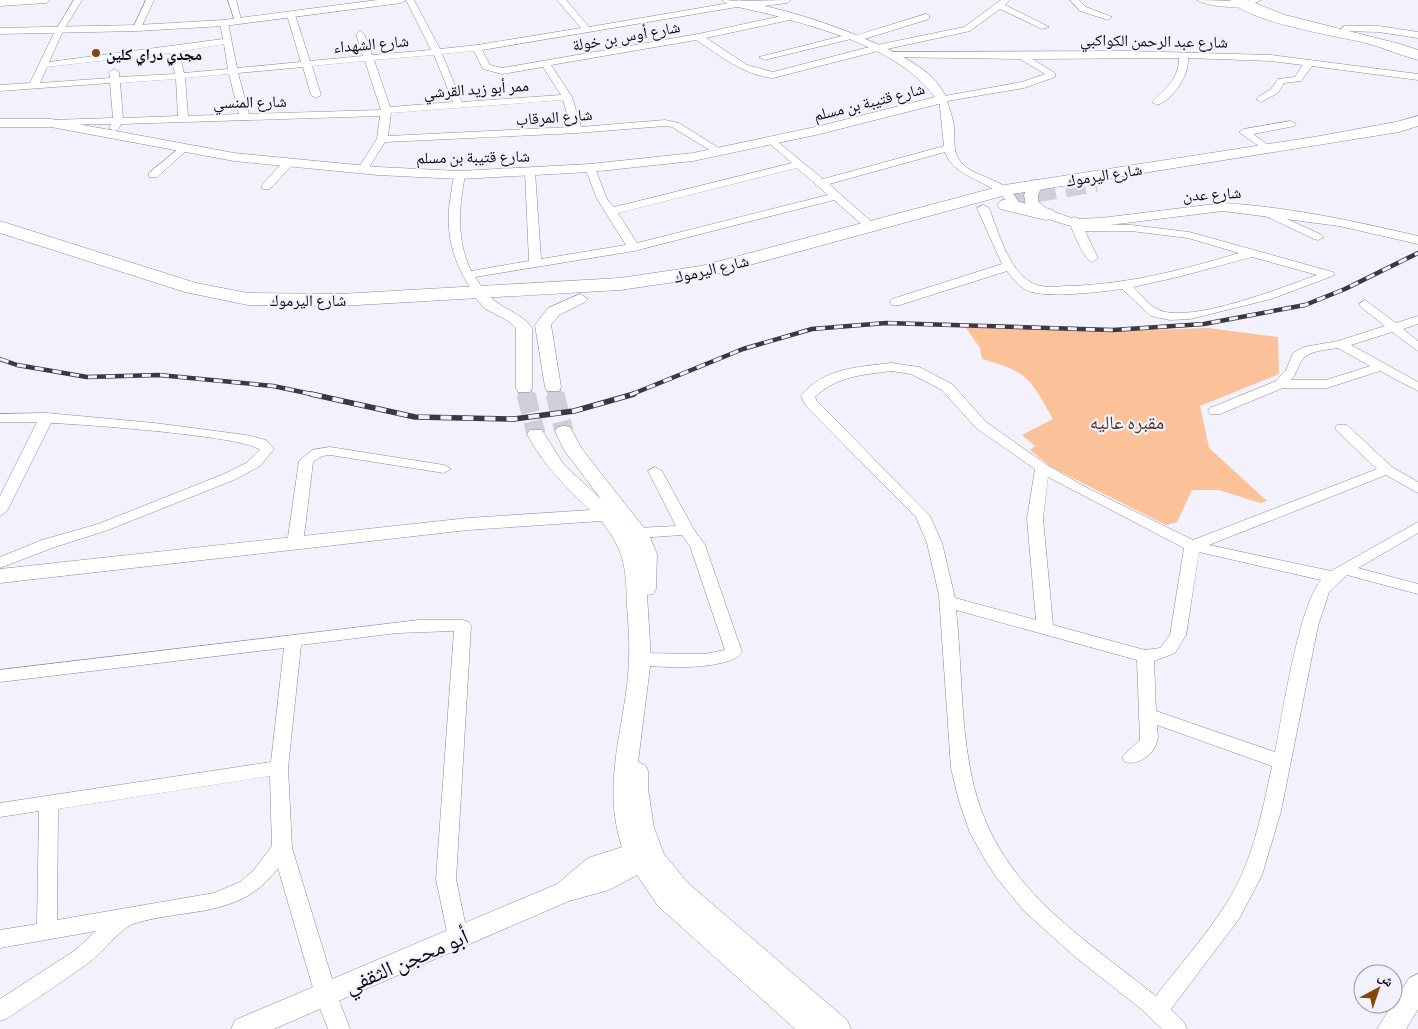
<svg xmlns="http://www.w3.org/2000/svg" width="1418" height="1029" viewBox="0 0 1418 1029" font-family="Commissioner,'Noto Naskh Arabic',sans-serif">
	<rect width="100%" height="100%" fill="#f3f2fc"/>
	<!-- green -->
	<path fill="#fbc199" d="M966,328L1146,330L1208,328L1278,337L1279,374L1200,406L1209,448L1267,501L1260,503L1219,490H1192L1177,522L1166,525L1051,467L1030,450L1035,446L1022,435L1053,419C1030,379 1029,372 982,359L980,348Z"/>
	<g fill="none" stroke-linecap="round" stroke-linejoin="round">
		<!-- tertiary-tunnel-far1 -->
		<g stroke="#d0cfd9" stroke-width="15" stroke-dasharray="15 8" stroke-linecap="butt">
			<path d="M553,387L555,395"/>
			<path d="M524,388L526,395"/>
		</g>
		<!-- tertiary-tunnel -->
		<g stroke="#d0cfd9" stroke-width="19" stroke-dasharray="19 9" stroke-linecap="butt">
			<path d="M526,394L536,434"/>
			<path d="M555,394L564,431"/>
		</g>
		<!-- trunk-tunnel -->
		<path stroke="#d0cfd9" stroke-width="20" stroke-dasharray="20 10" stroke-linecap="butt" d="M1006,198L1096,182"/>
		<defs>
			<g id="minor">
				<path d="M0,0H50L46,3L0,6Z"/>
				<path d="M74,0H82L63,31L49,62L223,39L220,23L224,20L228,23L237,68L301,62L287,15L291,12L295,15L310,61L363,56L356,34L360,31L364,34L372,55L431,50L406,0H414L440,49L477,45L581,28L557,0H566L589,27L741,1L791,0L787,3L747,8L743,6L482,50L490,65L502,68L698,34L791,14L794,15V19L706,38L747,65L773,72L877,45L964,27L1001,0H1010L1005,5L1049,27L1042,29L1000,9L970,31L878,51L773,78C743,75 721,56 696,40L551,65L572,97L581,127L665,120L679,123L725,152L720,155L716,154L672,127L665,126L577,133L385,142L366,172L362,173L357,170L377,139L380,116L121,124L118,130L114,131L109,128L111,124L47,125L46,123L51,120L113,118L110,83L0,91V85L30,83L55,31ZM224,44L228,69L184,73L179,52ZM474,51L483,69L502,74L543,67L561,95L462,102L442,54ZM170,53L175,74L119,77V72L114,69L109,72L110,78L40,83L47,67ZM434,55L453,102L390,107L374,60ZM365,61L381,110L249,114L238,73L303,67L311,95L316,98L321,95L312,66ZM229,74L239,114L188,116L185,78ZM176,79L178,116L123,118L120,83ZM563,100L571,127L388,136L391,113Z"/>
				<path d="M146,0H154L141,28L134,30L133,28Z"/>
				<path d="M228,0H236L242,23L235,21Z"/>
				<path d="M1070,0H1079L1086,7L1112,17L1108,20L1080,11Z"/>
				<path d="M1197,0L1243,1L1247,4C1239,10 1205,6 1197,0Z"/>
				<path d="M1249,0H1261L1251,5L1247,2Z"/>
				<path d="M926,14L929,15V19L858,41L851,39L764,60L759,57L850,34L854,36Z"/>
				<path d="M1345,26H1379L1418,32V38L1379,32L1342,31V27Z"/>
				<path d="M1128,51L1271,55L1418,74V80L1312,66L1301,81L1284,83L1278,93L1261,102L1256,99L1258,97L1271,89L1278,79L1295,77L1303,65L1271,61L1188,58C1189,76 1174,99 1157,105L1152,102C1165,88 1179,80 1179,58L1032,59L1055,73V77L1024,88L947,101C950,110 953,118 954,127C955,138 953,149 958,158C970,180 1007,175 1019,203L1018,205H1010C994,179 955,181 945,152L829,184L875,225V229H867L834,200L634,251L475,277L486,293L480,297L476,296C454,265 445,237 450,200C452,191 452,180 456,173L460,172L465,175C459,208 456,239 471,271L529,261L525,172L530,169L535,172L541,259L626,245L597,199L585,168L586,166H594L595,168L607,199L614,207L792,163L769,143V139L773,138L823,179L944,146L939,97L1022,82L1045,74L1020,59L889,57L884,54L886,52ZM797,168L828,195L637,243L618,213Z"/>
				<path d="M1291,121L1296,124L1295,126L1253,134L1271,147L1272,149L1267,152L1239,132L1244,129Z"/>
				<path d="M183,145L188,148L187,150L157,177H149V173Z"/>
				<path d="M288,160L293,163L292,165L270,189H262V185L284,161Z"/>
				<path d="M983,205L989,208C998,231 1008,270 1032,283C1041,288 1056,287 1066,286C1125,285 1183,270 1239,253L1188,238L1131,231H1085L1098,258L1092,262C1083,259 1072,228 1068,220L1074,217L1078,218L1081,224L1131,225L1189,232L1333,272L1335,275L1271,299L1190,319L1170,320L1151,316L1122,289C1101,292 1043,299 1026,290C1018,285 1012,278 1007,271L900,305H892L890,302L892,299L1002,264L977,208ZM1252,257L1317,275C1284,287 1190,324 1159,310C1149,306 1141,294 1133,287L1178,277Z"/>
				<path d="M1261,207L1322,235L1324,237L1318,240L1314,239L1257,212V208Z"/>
				<path d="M1365,300L1396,323L1418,316V324L1403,329L1418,341V351L1392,332L1351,345L1418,382V391L1380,371L1327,388H1283L1220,414H1210L1208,411L1210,408L1276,381L1286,370L1293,353L1304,347L1338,341L1385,326L1361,307L1359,304ZM1338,348L1370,366L1326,380H1291C1297,373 1298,365 1303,359C1310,350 1328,350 1338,348Z"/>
				<path d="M891,363L919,367L952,384L986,422L1047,465L1087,488L1193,540L1377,469L1337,431L1335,428L1337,425H1347L1392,467L1418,482V493L1386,475L1209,545L1331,571L1418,522V533L1358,568L1418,584V594L1347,575L1329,592L1318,626L1281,811L1262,875L1239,919L1171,1009L1184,1022L1187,1029H1162L1141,1009L1074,956L1024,911L996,877L984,858L970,833L959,801L951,768L939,595L927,543L916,517L806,406L801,396C822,368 859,367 891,363ZM891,371L911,374L942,390L976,428L1035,469L1027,519L1036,620L955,598L942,543L930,516L817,401L815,397C837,376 862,375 891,371ZM1048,477L1184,548L1170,635L1160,648L1145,650L1053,625L1043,519ZM1199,552L1321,580C1298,608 1283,713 1275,752L1156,711L1154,661L1175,653L1186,635ZM956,610L1137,660L1140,740L1122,757L1125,762C1138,766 1153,755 1157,742C1159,737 1157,730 1157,725L1272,766C1262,813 1252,866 1224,907C1204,938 1178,967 1156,996C1073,930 990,881 970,768C960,716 962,662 956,610Z"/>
				<path d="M47,413L154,423L246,435L266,440L274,449L260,466L234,480L108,530L52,548L0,568V557L42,540L98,524L224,474L246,463L260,450C246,436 80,424 51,423L7,511L0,516V496L37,422H0V414Z"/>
				<path d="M330,447L444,465L451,469L444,473L330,455L322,456L313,462L303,544L300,548H290L287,544L299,461L312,450Z"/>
				<path d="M655,467L662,471L693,528L705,545L742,652C731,671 653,669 634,663L632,659L634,655L640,653L705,654L725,650L690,546L682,535L638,538L630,533L638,528L676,526L648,471Z"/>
				<path d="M419,620H463L469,622L471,626L456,879L468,937L465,943L458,946L451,943L448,937L436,879L454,631L397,633L301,645L288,768L292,848L337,995L350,1029H328L315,995L278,868C240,920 186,907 133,924C121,928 99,956 87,964C61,983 34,1000 8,1018L0,1021V999L74,951L96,931L0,948V930L37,924L39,811L0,817V803L271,762L284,648L0,682V670ZM270,776L272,846L254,870L240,882L214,893L57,920L58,809Z"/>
			</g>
			<g id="tertiary">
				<path d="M377,0H406L401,3L224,26L137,31L0,34V28L137,25L224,20Z"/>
				<path d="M722,0C770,0 897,43 932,77C938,83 943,92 948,99L946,102L820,134L693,161L590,172L460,179L378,175L234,161L51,127H0V119H51L234,153L378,167L460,171L590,164L693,153L820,126L935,97C898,48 826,30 769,14C758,11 729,7 722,0Z"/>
				<path d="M1036,180L1043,184L1038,195V202L1051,211L1075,219L1101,218L1223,203C1289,207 1354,221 1418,236V244L1339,226L1223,211L1101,226L1074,227L1041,217L1026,206L1024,195L1031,181Z"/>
				<path d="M480,288C487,290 489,297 495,301C508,311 522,314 532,328V388L530,392H518L516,388V328L508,321L484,308L472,293Z"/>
				<path d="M580,294L588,299L585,302L559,315L551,325L561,387L559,391H547L545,387L535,325L548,308Z"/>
				<path d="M564,426L570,427L582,449L648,533L657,554L656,589L653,594L647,595L651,659L638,762L645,765L648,771V789L654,828L664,854L688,883L847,1020L851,1029H795L658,906L637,875L609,890L569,901L274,1029H231L235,1020L557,884L588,858L622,847C600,781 627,724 629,659C630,641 628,623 627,605C626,568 625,550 601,521L468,530L0,583V569L468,518L590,510C564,485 544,466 527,434L530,430H542L564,465L601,499L564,450L555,431L558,427Z"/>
				<path d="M1418,974V1009L1406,1029H1377L1409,978Z"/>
			</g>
			<g id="trunk">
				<path d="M1230,0H1247L1285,15L1400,44L1418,50V60C1400,55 1384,48 1366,43C1337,36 1246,22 1230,0Z"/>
				<path d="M1418,116V126L1399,132L1006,195L702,278L620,290L340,306L248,305L185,292L0,233V221L196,283L248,293L340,294L620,278L701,266L1005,185L1314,137L1396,122Z"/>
				<path d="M1006,199L1053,210L1055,214L1053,218L1046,220L1000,209L997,205L1000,201Z"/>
			</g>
		</defs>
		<!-- minor casing -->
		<use href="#minor" stroke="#8b889f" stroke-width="1"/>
		<!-- tertiary casing -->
		<use href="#tertiary" stroke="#8b889f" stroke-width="1"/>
		<!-- trunk casing -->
		<use href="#trunk" stroke="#8b889f" stroke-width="1"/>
		<!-- minor -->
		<use href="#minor" fill="#fff" fill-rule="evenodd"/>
		<!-- tertiary -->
		<use href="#tertiary" fill="#fff" fill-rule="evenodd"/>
		<!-- trunk -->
		<use href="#trunk" fill="#fff" fill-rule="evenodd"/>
		<defs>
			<g id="rail-far1">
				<path d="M0,359L17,365L87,377L159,375L273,386L316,395"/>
				<path d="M630,395L743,349L812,329L886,323L1113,330L1204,324L1305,305L1345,289L1418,253"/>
			</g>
			<path id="rail" d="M311,394L415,417L514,419L574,411L634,394"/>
		</defs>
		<!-- rail-far1 casing -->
		<use href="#rail-far1" stroke="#3a3840" stroke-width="4.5"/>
		<!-- rail casing -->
		<use href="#rail" stroke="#3a3840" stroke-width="5.5"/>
		<!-- rail-far1 -->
		<use href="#rail-far1" stroke="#f3f2fc" stroke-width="3" stroke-dasharray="9" stroke-linecap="butt"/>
		<!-- rail -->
		<use href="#rail" stroke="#f3f2fc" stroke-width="4" stroke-dasharray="11" stroke-linecap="butt"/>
	</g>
	<!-- markers -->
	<circle fill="#86470d" stroke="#f3f2fc" stroke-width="2" cx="96" cy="53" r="5"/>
	<g text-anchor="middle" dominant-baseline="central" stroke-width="4.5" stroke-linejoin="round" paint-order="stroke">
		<!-- far-street labels -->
		<g font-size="16" fill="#0d0b13" stroke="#f3f2fc">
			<text transform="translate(626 35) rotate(-10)">شارع أوس بن خولة</text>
			<text transform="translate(1154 40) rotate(1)">شارع عبد الرحمن الكواكبي</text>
			<text transform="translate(371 43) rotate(-5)">شارع الشهداء</text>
			<text transform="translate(476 88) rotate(-4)">ممر أبو زيد القرشي</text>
			<text transform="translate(250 101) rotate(-1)">شارع المنسي</text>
			<text transform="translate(869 101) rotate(-14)">شارع قتيبة بن مسلم</text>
			<text transform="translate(554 116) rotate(-4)">شارع المرقاب</text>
			<text transform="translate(473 156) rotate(-1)">شارع قتيبة بن مسلم</text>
			<text transform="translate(1104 174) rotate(-9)">شارع اليرموك</text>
			<text transform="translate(1212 193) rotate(-3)">شارع عدن</text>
			<text transform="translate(711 268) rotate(-13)">شارع اليرموك</text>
			<text x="308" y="299">شارع اليرموك</text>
		</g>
		<!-- far-poi labels -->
		<g font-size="16" font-weight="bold" fill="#0d0b13" stroke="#f3f2fc" text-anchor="start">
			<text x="106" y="53">مجدي دراي كلين</text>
		</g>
		<!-- park labels -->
		<g font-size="19" fill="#54331b" stroke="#f3f2fc">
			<text x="1127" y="421">مقبره عاليه</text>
		</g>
		<!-- near-street labels -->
		<g font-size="22" fill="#0d0b13" stroke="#f3f2fc">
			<text transform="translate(406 960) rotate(-23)">أبو محجن الثقفي</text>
		</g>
	</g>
	<!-- north arrow -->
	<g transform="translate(1378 989) rotate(40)"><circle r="24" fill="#f3f2fc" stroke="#97969f"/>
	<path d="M0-4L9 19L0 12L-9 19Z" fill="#86470d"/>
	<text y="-8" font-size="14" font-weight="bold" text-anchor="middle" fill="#0d0b13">ش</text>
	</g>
</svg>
